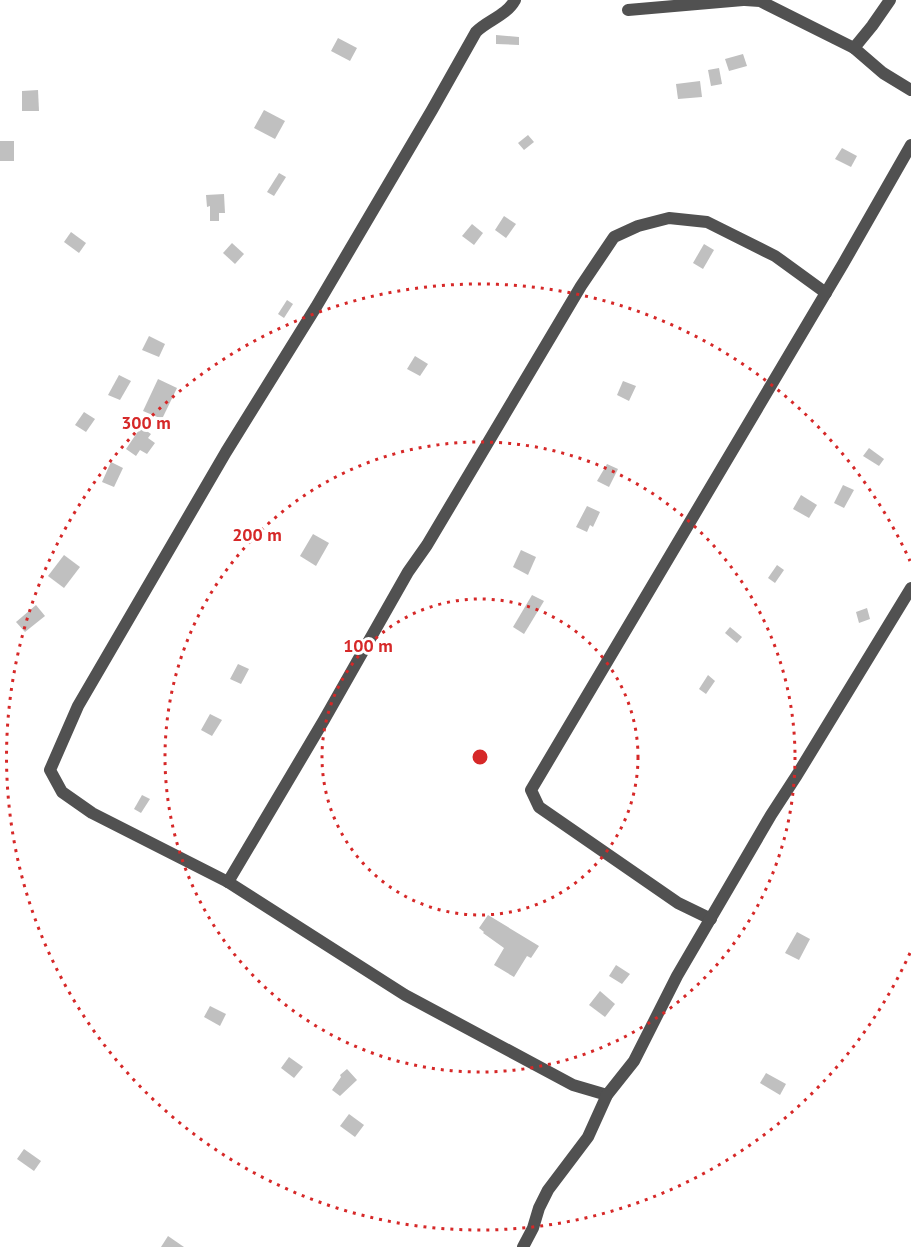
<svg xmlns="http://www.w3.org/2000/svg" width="911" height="1247" viewBox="0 0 911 1247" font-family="'PT Sans',sans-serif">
	<rect width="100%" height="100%" fill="#fff"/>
	<!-- building -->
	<g fill="#c0c0c0">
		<path d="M496,35L519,37V45L496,44Z"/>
		<path d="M338,38L357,48L350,61L331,51Z"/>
		<path d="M743,54L747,66L729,71L725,59Z"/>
		<path d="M719,68L722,84L711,86L708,70Z"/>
		<path d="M700,81L702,97L678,99L676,84Z"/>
		<path d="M38,90L39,111H22V91Z"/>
		<path d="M264,110L285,121L275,139L254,128Z"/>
		<path d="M528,135L534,142L524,150L518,143Z"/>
		<rect x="0" y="141" width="14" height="20"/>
		<path d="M842,148L857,156L851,167L835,159Z"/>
		<path d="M279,173L286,177L274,196L267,192Z"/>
		<path d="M224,194L225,213H219V221H210V206L207,207L206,195Z"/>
		<path d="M504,216L516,224L506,238L495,230Z"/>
		<path d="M472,224L483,233L474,245L462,236Z"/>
		<path d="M71,232L86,243L79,253L64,242Z"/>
		<path d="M232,243L244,254L235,264L223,253Z"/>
		<path d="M704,244L714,250L703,269L693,263Z"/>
		<path d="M287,300L293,304L284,318L278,314Z"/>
		<path d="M149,336L165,344L159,357L142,350Z"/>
		<path d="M415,356L428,364L420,376L407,369Z"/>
		<path d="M119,375L131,381L120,400L108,395Z"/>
		<path d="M158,379L177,388L162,419L143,411Z"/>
		<path d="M623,381L636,386L629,401L617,395Z"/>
		<path d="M84,412L95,419L86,432L75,425Z"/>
		<path d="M141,427L151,434L148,438L155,443L147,454L140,450L136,456L126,449Z"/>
		<path d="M869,448L884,459L879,466L863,456Z"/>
		<path d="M111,462L123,468L114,487L102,482Z"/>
		<path d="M607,464L618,469L609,487L597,481Z"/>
		<path d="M843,485L854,490L844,508L834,503Z"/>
		<path d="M801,495L817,505L809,518L793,509Z"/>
		<path d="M587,506L600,512L593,527L590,525L587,532L576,527Z"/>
		<path d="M313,534L329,543L316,566L300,556Z"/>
		<path d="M521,550L536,557L528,575L513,567Z"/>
		<path d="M64,555L80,567L64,588L48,576Z"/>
		<path d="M777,565L784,570L775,583L768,578Z"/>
		<path d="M532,595L544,601L524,634L513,627Z"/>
		<path d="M36,605L45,616L25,632L16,622Z"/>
		<path d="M867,608L870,619L859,623L856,612Z"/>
		<path d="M730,627L742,637L737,643L725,633Z"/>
		<path d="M238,664L249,669L241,684L230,679Z"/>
		<path d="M708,675L715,681L706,694L699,689Z"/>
		<path d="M210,714L222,720L212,736L201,730Z"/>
		<path d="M142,795L150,799L141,813L134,809Z"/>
		<path d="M488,915L539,946L531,958L527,956L514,977L494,965L504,948L483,933L484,932L479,928Z"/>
		<path d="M797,932L810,939L799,960L785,953Z"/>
		<path d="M616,965L630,974L622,984L609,976Z"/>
		<path d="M600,991L615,1004L605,1017L589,1005Z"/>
		<path d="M210,1006L226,1014L220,1026L204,1017Z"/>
		<path d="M289,1057L303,1067L294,1078L281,1068Z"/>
		<path d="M347,1069L357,1080L340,1096L332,1090L341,1077L340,1075Z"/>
		<path d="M766,1073L786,1084L780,1095L760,1083Z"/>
		<path d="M349,1114L364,1125L355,1137L340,1126Z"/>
		<path d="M24,1149L41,1161L34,1171L17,1159Z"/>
		<path d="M168,1236L184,1247H161Z"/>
	</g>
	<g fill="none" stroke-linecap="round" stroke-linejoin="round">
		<!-- street -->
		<g stroke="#515151" stroke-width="12">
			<path d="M515,0C506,16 488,20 476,32L432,110L316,307L226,452L78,706L50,770L62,792L92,813L228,882L405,995L573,1085L607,1095"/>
			<path d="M745,0L760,1L854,48L883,73L911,90"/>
			<path d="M628,10L743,0"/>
			<path d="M854,48L872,26L890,0"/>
			<path d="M228,882L324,720L408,572L427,545L581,286L614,237L638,226L669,218L707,222L775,256L826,293"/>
			<path d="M711,919L678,903L539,807L531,790L843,264L911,145"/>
			<path d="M523,1247L533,1228L539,1208L548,1190L588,1137L607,1095L634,1061L677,976L771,815L797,775L911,588"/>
		</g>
	</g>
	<!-- distance rings -->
	<g fill="none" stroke="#d62828" stroke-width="3" stroke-dasharray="3 6">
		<circle cx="480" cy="757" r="158"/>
		<circle cx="480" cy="757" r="315"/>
		<path d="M910 953A473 473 0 1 1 910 561"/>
	</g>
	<circle cx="480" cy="757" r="9" fill="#d62828" stroke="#fff" stroke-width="3"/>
	<g font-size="18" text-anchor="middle" font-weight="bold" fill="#d62828" stroke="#fff" stroke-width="6" stroke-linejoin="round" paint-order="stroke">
		<text x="146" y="429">300 m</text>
		<text x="257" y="541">200 m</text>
		<text x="368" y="652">100 m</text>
	</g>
</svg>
